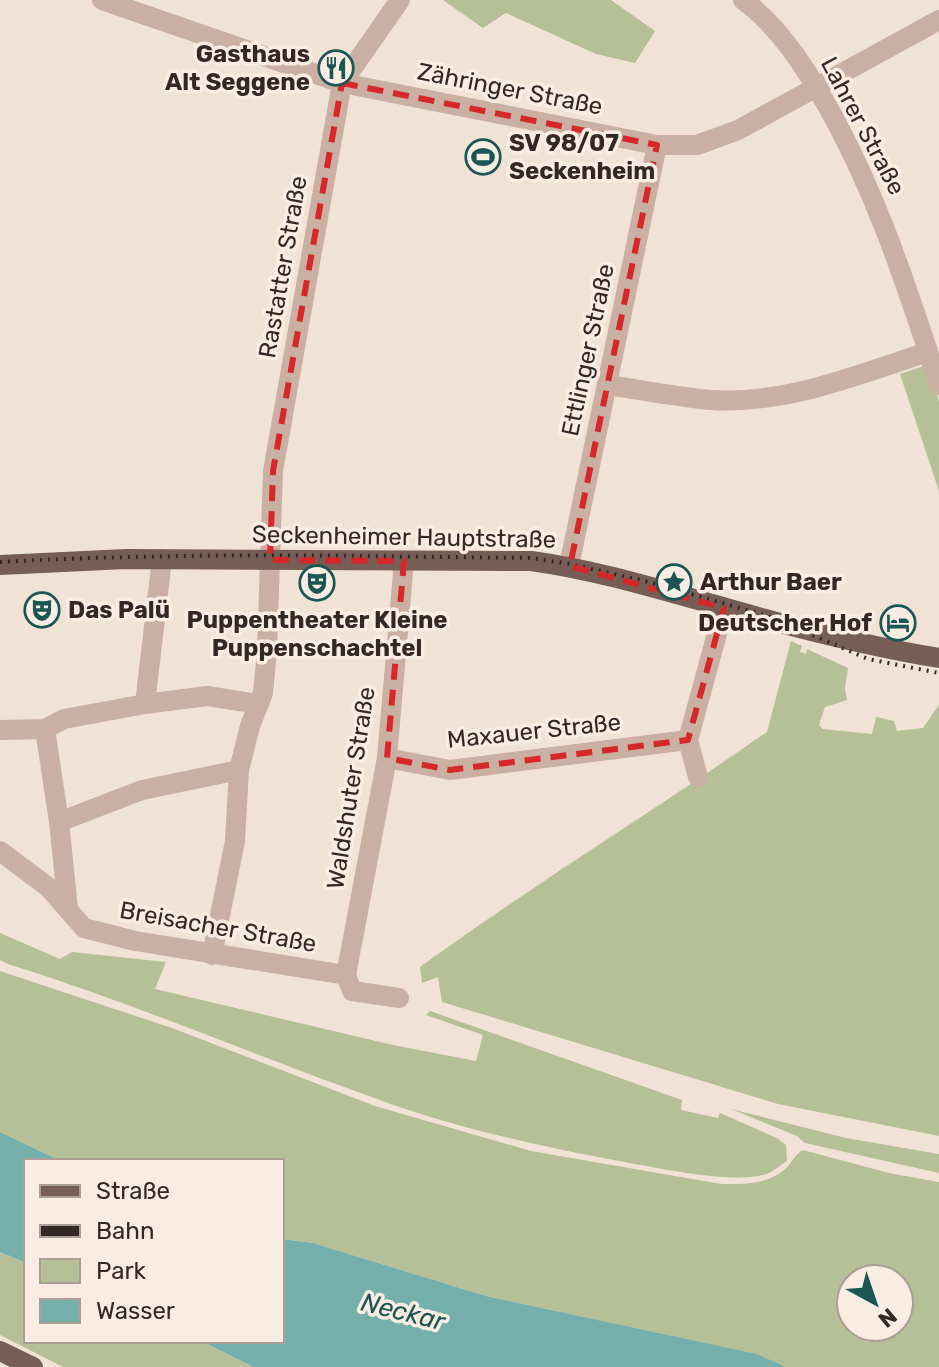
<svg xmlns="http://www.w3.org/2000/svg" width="939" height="1367" viewBox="0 0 939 1367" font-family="Rubik,sans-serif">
	<rect width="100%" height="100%" fill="#f1e2d6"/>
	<!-- green -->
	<g fill="#b6c096" fill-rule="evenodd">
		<path d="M443,0H611L655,31L635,63L596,54L506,13L483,28Z"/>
		<path d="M927,365L939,401V491L900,374Z"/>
		<path d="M791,641L802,646L800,652L806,654L807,649L848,668L845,688L847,700L825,707L819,725L823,729L872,734L876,717L894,721L897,731L923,728L939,705V1136L778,1104L442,1002L438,977L422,983L420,967C533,885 652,812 767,732Z"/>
		<path d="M0,933L60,959L72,952L166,962L155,989L393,1045L476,1061L483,1035L426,1015L430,1011L682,1100L681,1110L718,1118L720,1113L777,1138L786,1145L787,1161C781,1165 774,1171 767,1174C736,1184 668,1170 635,1164C548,1148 461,1130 377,1099C254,1055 133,1003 8,964L0,960Z"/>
		<path d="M0,971L172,1028L375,1106L531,1151L721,1184C743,1184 767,1185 785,1169C792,1163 794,1155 803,1150L889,1173L939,1182V1367H786L756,1354L486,1296L313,1243L282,1239V1161H61L0,1132ZM851,1279H899V1327H851Z"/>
		<path d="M731,1109L846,1138L939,1154V1173L805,1143L797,1136Z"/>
		<path d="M0,1252L26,1263V1341H201L253,1367H63L0,1335Z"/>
	</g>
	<!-- water -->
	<g fill="#74afac">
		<path d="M0,1132L61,1161H26V1263L0,1252Z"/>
		<path d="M282,1239L313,1243L486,1296L757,1354L786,1367H253L201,1341H282Z"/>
	</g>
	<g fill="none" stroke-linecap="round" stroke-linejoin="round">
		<!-- minor -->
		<g stroke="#c9b0a2" stroke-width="20">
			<path d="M102,0L342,83L657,145H697L738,130L939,20"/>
			<path d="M743,0C780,27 806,69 829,109C878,197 908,290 939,385"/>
			<path d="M607,385C642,390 677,397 711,400C786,405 859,374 928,352"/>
			<path d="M569,566L657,145"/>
			<path d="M145,704L162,559"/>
			<path d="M45,729L59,822L68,908"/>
			<path d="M0,730L45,729L64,719L145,704L207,696L259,704"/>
			<path d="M688,740L698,777"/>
			<path d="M387,758L450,770L688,740L724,608"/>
			<path d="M59,822L142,790L239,770"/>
			<path d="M0,851L48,887L84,928L135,941L346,975"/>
			<path d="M212,955L235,841L239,770L250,726L263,693L267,651L273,471L342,83L400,0"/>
			<path d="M346,975L387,758L404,561"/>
			<path d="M346,975L352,991L399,998"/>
		</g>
		<!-- major -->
		<g stroke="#765d55" stroke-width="20">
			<path d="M0,565L126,559L531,561C597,570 661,590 726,608C796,628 867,646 939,658"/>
			<path d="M0,1351L33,1367"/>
		</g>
		<!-- rail -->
		<path stroke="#342825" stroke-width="4" stroke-dasharray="2 6" stroke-linecap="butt" d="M0,562C177,552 355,556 532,558L570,564L649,582L771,617L868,659L939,673"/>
	</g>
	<!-- marked area -->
	<path fill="none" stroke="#d62828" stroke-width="6" stroke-dasharray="16 10" stroke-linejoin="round" d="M342,83L657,145L570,566L724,608L688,740L450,770L387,758L404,561L270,560L273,471Z"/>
	<!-- icons -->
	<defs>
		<symbol id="restaurant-ring" viewBox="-11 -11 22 22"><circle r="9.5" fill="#f9ece2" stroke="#195654" stroke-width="1.5"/><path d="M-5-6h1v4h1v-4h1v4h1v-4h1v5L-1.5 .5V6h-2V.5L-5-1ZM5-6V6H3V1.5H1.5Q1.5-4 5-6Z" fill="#195654"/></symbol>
		<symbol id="stadium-ring" viewBox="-11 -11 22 22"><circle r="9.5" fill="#f9ece2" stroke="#195654" stroke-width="1.5"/><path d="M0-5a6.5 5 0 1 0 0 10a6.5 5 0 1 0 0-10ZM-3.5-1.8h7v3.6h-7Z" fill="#195654"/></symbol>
		<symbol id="sight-ring" viewBox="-11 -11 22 22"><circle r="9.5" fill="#f9ece2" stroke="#195654" stroke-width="1.5"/><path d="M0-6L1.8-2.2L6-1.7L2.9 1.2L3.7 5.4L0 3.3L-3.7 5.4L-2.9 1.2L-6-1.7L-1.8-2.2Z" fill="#195654"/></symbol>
		<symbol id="theatre-ring" viewBox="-11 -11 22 22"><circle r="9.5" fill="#f9ece2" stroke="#195654" stroke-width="1.5"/><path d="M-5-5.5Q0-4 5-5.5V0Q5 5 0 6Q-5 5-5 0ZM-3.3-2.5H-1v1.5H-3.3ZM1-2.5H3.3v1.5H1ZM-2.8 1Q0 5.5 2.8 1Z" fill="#195654"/></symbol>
		<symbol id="hotel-ring" viewBox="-11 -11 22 22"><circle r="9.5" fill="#f9ece2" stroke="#195654" stroke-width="1.5"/><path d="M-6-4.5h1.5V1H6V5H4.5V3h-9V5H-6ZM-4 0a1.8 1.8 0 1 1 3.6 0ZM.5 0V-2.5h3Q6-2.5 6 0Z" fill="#195654"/></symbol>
	</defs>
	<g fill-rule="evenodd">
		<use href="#restaurant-ring" x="316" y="48" width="40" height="40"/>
		<use href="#stadium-ring" x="463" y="137" width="40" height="40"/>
		<use href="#sight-ring" x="654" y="562" width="40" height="40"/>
		<use href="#theatre-ring" x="297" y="563" width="40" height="40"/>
		<use href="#theatre-ring" x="22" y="590" width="40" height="40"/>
		<use href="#hotel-ring" x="878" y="603" width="40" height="40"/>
	</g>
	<g text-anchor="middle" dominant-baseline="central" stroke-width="7" stroke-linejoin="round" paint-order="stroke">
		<!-- poi labels -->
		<g font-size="24" font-weight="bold" fill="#342825" stroke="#f9ece2" text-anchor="start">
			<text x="310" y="54" text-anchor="end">Gasthaus<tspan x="310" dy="28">Alt Seggene</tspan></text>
			<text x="509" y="143">SV 98/07<tspan x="509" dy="28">Seckenheim</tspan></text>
			<text x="700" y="582">Arthur Baer</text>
			<text x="68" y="610">Das Palü</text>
			<text x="317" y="620" text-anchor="middle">Puppentheater Kleine<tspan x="317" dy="28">Puppenschachtel</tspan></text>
			<text x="872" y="623" text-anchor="end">Deutscher Hof</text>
		</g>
		<!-- street labels -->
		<g font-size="24" fill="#342825" stroke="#f9ece2">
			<text transform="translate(510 89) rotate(11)">Zähringer Straße</text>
			<text transform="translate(863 126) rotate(62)">Lahrer Straße</text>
			<text transform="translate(283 267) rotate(-80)">Rastatter Straße</text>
			<text transform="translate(588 350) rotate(-78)">Ettlinger Straße</text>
			<text transform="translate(404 537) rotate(1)">Seckenheimer Hauptstraße</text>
			<text transform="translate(534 731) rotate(-6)">Maxauer Straße</text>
			<text transform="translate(351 788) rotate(-81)">Waldshuter Straße</text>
			<text transform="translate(218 927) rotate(10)">Breisacher Straße</text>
		</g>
		<!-- water labels -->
		<g font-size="26" font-style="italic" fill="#195654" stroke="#f9ece2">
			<text transform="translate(403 1312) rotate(14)">Neckar</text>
		</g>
	</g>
	<!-- legend -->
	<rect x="24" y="1159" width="260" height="184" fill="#f9ece2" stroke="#aa9e96" stroke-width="2"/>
	<rect x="40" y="1185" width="40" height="12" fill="#765d55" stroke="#aa9e96" stroke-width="2"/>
	<text x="96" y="1199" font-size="24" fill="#342825">Straße</text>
	<rect x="40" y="1225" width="40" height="12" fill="#342825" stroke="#aa9e96" stroke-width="2"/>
	<text x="96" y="1239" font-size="24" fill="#342825">Bahn</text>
	<rect x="40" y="1259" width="40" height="24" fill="#b6c096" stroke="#aa9e96" stroke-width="2"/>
	<text x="96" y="1279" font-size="24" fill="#342825">Park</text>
	<rect x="40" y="1299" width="40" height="24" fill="#74afac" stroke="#aa9e96" stroke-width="2"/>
	<text x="96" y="1319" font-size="24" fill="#342825">Wasser</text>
	<!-- north arrow -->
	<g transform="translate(875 1303) rotate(140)"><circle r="38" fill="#f9ece2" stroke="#aa9e96" stroke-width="2"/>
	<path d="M0-6L14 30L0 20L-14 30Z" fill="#195654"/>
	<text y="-12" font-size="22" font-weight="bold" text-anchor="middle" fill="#342825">N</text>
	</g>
</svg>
